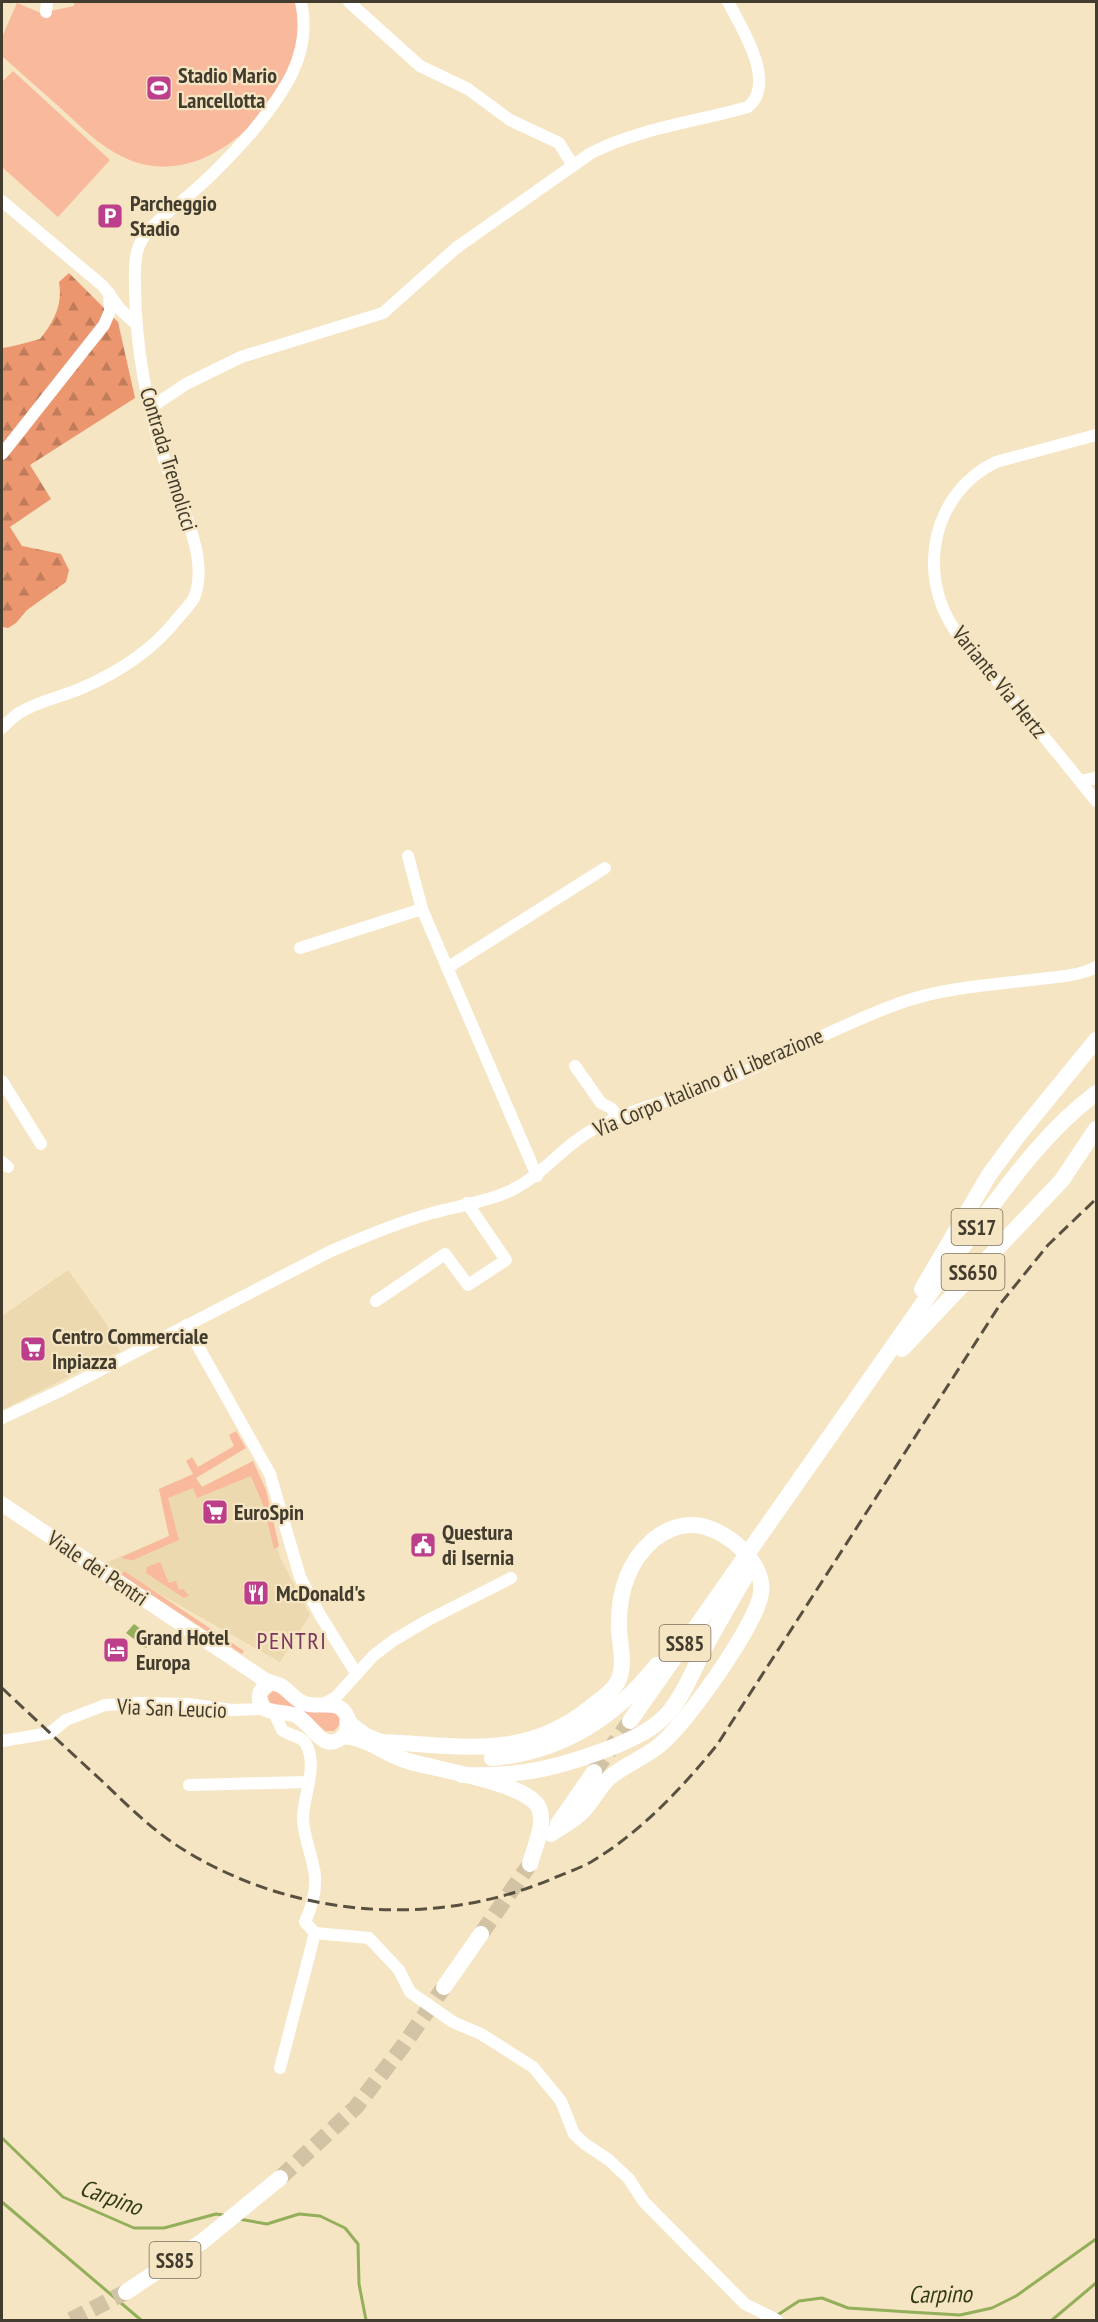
<svg xmlns="http://www.w3.org/2000/svg" width="1098" height="2322" viewBox="0 0 1098 2322" font-family="'PT Sans Narrow',sans-serif">
	<defs>
		<pattern id="forest-firs" width="22" height="20" patternUnits="userSpaceOnUse" patternTransform="scale(1.5)"><rect width="22" height="20" fill="#eb966e"/><path d="M5 1l3.5 6h-7zM16 11l3.5 6h-7z" fill="#c07c5b"/></pattern>
	</defs>
	<rect width="100%" height="100%" fill="#f6e5c2"/>
	<!-- built -->
	<g fill="#edd9af">
		<path d="M68,1270L107,1325L120,1351L2,1410V1316Z"/>
		<path d="M253,1461L280,1557L310,1615L280,1662L105,1563L169,1536L159,1489L194,1474L202,1487Z"/>
	</g>
	<!-- green -->
	<g fill="#f9b99c">
		<path d="M74,2H297C299,24 300,45 292,65C267,124 200,186 132,161C106,151 86,132 66,113C45,94 23,75 2,56V37L17,3L41,13L74,6Z"/>
		<path d="M13,71L110,160L58,217L2,167V82Z"/>
		<path d="M236,1431L246,1448L196,1478L202,1487L253,1461L266,1490L279,1546L274,1549L264,1507L251,1476L197,1498L193,1488L168,1498L179,1540L133,1560L124,1559L122,1557L169,1536L159,1489L193,1474L186,1461L192,1457L198,1467L234,1446L229,1435Z"/>
		<path d="M160,1562L169,1583L176,1581L179,1590L183,1589L189,1596L184,1598L146,1573L147,1567Z"/>
		<path d="M124,1571L244,1651L242,1654L121,1575Z"/>
		<path d="M273,1691L336,1714L339,1718V1725L334,1731H325L310,1717L270,1705L268,1696Z"/>
	</g>
	<!-- forest -->
	<path fill="url(#forest-firs)" d="M69,273L118,322L135,398L30,465L51,499L10,527L22,546L61,554L69,570L66,582L27,610L16,623L8,628L2,627V346L3,348C15,346 28,342 40,339C54,321 63,305 59,282Z"/>
	<!-- water -->
	<path fill="#93af5a" d="M134,1624L153,1638L146,1648L126,1633Z"/>
	<g fill="none" stroke-linecap="round" stroke-linejoin="round">
		<!-- stream -->
		<g stroke="#93af5a" stroke-width="3">
			<path d="M2,2138L63,2197L134,2228H164L216,2214L224,2215"/>
			<path d="M2,2202L141,2320"/>
			<path d="M239,2219L267,2224L299,2214L320,2216L345,2228L358,2244L359,2284L366,2320"/>
			<path d="M776,2316L799,2301L822,2298L848,2308L909,2312L960,2315L992,2308L1016,2296L1096,2239"/>
			<path d="M1052,2320L1096,2283"/>
		</g>
		<!-- highway-tunnel -->
		<g stroke="#d2c3a4" stroke-width="16" stroke-dasharray="16 8" stroke-linecap="butt">
			<path d="M594,1772L630,1721"/>
			<path d="M481,1934L530,1864"/>
			<path d="M280,2178L356,2107L403,2046L444,1987"/>
			<path d="M71,2320L126,2292"/>
		</g>
		<!-- minor -->
		<g stroke="#fff" stroke-width="12">
			<path d="M349,2L420,66L468,89L510,120L559,143L572,164"/>
			<path d="M46,12L47,2"/>
			<path d="M2,201L103,286L121,310L136,324"/>
			<path d="M150,408L186,384L241,357L383,313L456,248L591,153C640,128 695,122 748,107C777,83 742,28 728,2"/>
			<path d="M1096,435L996,462C933,492 916,572 954,629C967,649 986,667 1001,685C1033,723 1065,762 1096,801"/>
			<path d="M2,454L104,325L110,311L109,293"/>
			<path d="M2,728C7,723 13,717 19,713C38,701 62,697 82,688C119,672 152,651 177,619C182,613 190,605 194,598C211,557 177,498 164,459C146,404 136,346 135,289C135,277 134,264 137,252C142,229 171,211 188,196C213,175 230,157 252,132C283,94 313,54 301,2"/>
			<path d="M1081,781L1096,778"/>
			<path d="M408,856L422,909L537,1176"/>
			<path d="M300,948L422,909"/>
			<path d="M447,968L605,868"/>
			<path d="M575,1066L601,1103L611,1108L618,1117"/>
			<path d="M2,1081L41,1144"/>
			<path d="M2,1162L8,1167"/>
			<path d="M376,1301L445,1254L468,1285L506,1260L467,1203"/>
			<path d="M186,1325L270,1474L300,1577L320,1615L356,1673"/>
			<path d="M2,1418L62,1390L329,1252C363,1237 396,1223 432,1213C457,1206 487,1202 510,1191C544,1175 562,1146 594,1129C633,1107 680,1099 721,1082C782,1057 839,1025 900,1003C944,987 993,985 1039,979C1058,977 1079,976 1096,967"/>
			<path d="M324,1704L336,1697L373,1656L394,1640L428,1620L511,1578"/>
			<path d="M274,1712L282,1730C289,1736 301,1735 306,1744C318,1766 304,1793 303,1817C303,1838 313,1856 315,1876C316,1891 311,1909 305,1922L315,1933L369,1938L399,1970L410,1992L453,2022L481,2034L533,2067L561,2101L574,2134L585,2144L609,2160L629,2179L644,2202L745,2304L777,2320"/>
			<path d="M2,1741L50,1733L66,1720L105,1705L140,1703L188,1704L232,1710L265,1709"/>
			<path d="M189,1785L309,1782"/>
			<path d="M280,2068L315,1933"/>
		</g>
		<!-- major -->
		<path stroke="#fff" stroke-width="15" d="M2,1504L265,1680C271,1683 278,1683 283,1687C291,1693 296,1701 306,1704C322,1708 340,1698 348,1718L346,1734C323,1757 314,1725 297,1716C287,1711 275,1714 265,1709C255,1699 259,1687 272,1683"/>
		<!-- highway -->
		<g stroke="#fff" stroke-width="16">
			<path d="M922,1289L989,1175L1017,1137L1096,1040"/>
			<path d="M902,1349L1062,1180L1096,1129"/>
			<path d="M630,1721L983,1218C1017,1172 1050,1128 1096,1093"/>
			<path d="M349,1723L366,1736L389,1745"/>
			<path d="M344,1736C368,1738 385,1754 408,1761C437,1770 523,1782 538,1806C547,1822 534,1848 530,1864"/>
			<path d="M378,1742C458,1744 522,1763 591,1707C598,1701 609,1694 615,1686C627,1670 620,1648 619,1629C618,1595 627,1563 653,1540C664,1531 679,1524 695,1525C715,1527 736,1541 748,1556C756,1566 763,1580 761,1593C757,1624 687,1722 662,1743C647,1757 625,1764 609,1778C598,1788 592,1803 581,1813C572,1821 561,1827 551,1834"/>
			<path d="M492,1758C561,1752 614,1719 657,1665"/>
			<path d="M462,1775C521,1777 558,1768 613,1747C634,1738 655,1729 670,1711C684,1694 693,1671 703,1651C719,1622 735,1593 753,1564"/>
			<path d="M558,1824L594,1772"/>
			<path d="M444,1987L481,1934"/>
			<path d="M126,2292L203,2241L280,2178"/>
		</g>
		<!-- rail -->
		<path stroke="#585040" stroke-width="3" stroke-dasharray="12 6" stroke-linecap="butt" d="M2,1688C35,1719 68,1750 101,1780C127,1805 153,1831 184,1850C294,1918 435,1929 554,1878C566,1873 580,1868 591,1862C641,1832 681,1789 717,1745L1001,1303L1048,1245L1096,1199"/>
	</g>
	<!-- icons -->
	<defs>
		<symbol id="stadium-square" viewBox="-11 -11 22 22"><rect x="-9" y="-9" width="18" height="18" rx="4" fill="#bd3e8b" stroke="#f6e5c2"/><path d="M0-5a6.5 5 0 1 0 0 10a6.5 5 0 1 0 0-10ZM-3.5-1.8h7v3.6h-7Z" fill="#fff"/></symbol>
		<symbol id="parking-square" viewBox="-11 -11 22 22"><rect x="-9" y="-9" width="18" height="18" rx="4" fill="#bd3e8b" stroke="#f6e5c2"/><path d="M-3.5-5.5H1a3.5 3.5 0 0 1 0 7H-1V5.5H-3.5ZM-1-3.4V-.6H.8a1.4 1.4 0 0 0 0-2.8Z" fill="#fff"/></symbol>
		<symbol id="supermarket-square" viewBox="-11 -11 22 22"><rect x="-9" y="-9" width="18" height="18" rx="4" fill="#bd3e8b" stroke="#f6e5c2"/><path d="M-6-5.5h2.5l.6 2H6L4.5 2H-2.5L-4.4-4H-6ZM-1.5 3.2a1.3 1.3 0 1 0 .1 0ZM3 3.2a1.3 1.3 0 1 0 .1 0Z" fill="#fff"/></symbol>
		<symbol id="civic-square" viewBox="-11 -11 22 22"><rect x="-9" y="-9" width="18" height="18" rx="4" fill="#bd3e8b" stroke="#f6e5c2"/><path d="M-.6-6.5H3V-4.5H.6V-3L4-1V1h2V6H-6V1h2V-1L-.6-3ZM-1.2 2.5V6h2.4V2.5Z" fill="#fff"/></symbol>
		<symbol id="restaurant-square" viewBox="-11 -11 22 22"><rect x="-9" y="-9" width="18" height="18" rx="4" fill="#bd3e8b" stroke="#f6e5c2"/><path d="M-5-6h1v4h1v-4h1v4h1v-4h1v5L-1.5 .5V6h-2V.5L-5-1ZM5-6V6H3V1.5H1.5Q1.5-4 5-6Z" fill="#fff"/></symbol>
		<symbol id="hotel-square" viewBox="-11 -11 22 22"><rect x="-9" y="-9" width="18" height="18" rx="4" fill="#bd3e8b" stroke="#f6e5c2"/><path d="M-6-4.5h1.5V1H6V5H4.5V3h-9V5H-6ZM-4 0a1.8 1.8 0 1 1 3.6 0ZM.5 0V-2.5h3Q6-2.5 6 0Z" fill="#fff"/></symbol>
	</defs>
	<g fill-rule="evenodd">
		<use href="#stadium-square" x="144" y="73" width="30" height="30"/>
		<use href="#parking-square" x="95" y="201" width="30" height="30"/>
		<use href="#supermarket-square" x="18" y="1334" width="30" height="30"/>
		<use href="#supermarket-square" x="200" y="1497" width="30" height="30"/>
		<use href="#civic-square" x="408" y="1530" width="30" height="30"/>
		<use href="#restaurant-square" x="241" y="1578" width="30" height="30"/>
		<use href="#hotel-square" x="101" y="1635" width="30" height="30"/>
	</g>
	<g text-anchor="middle" dominant-baseline="central" stroke-width="4.5" stroke-linejoin="round" paint-order="stroke">
		<!-- shield labels -->
		<g fill="#f6e5c2" stroke="#786f5a" stroke-width="1.5">
			<rect x="951.5" y="1209" width="51" height="36" rx="4.5"/>
			<rect x="941.5" y="1254" width="63" height="36" rx="4.5"/>
			<rect x="659.5" y="1625" width="51" height="36" rx="4.5"/>
			<rect x="149.5" y="2242" width="51" height="36" rx="4.5"/>
		</g>
		<g font-size="21" font-weight="bold" fill="#423c2e">
			<text x="977" y="1227">SS17</text>
			<text x="973" y="1272">SS650</text>
			<text x="685" y="1643">SS85</text>
			<text x="175" y="2260">SS85</text>
		</g>
		<!-- poi labels -->
		<g font-size="22" font-weight="bold" fill="#423c2e" stroke="#f6e5c2" text-anchor="start">
			<text x="178" y="75">Stadio Mario<tspan x="178" dy="25">Lancellotta</tspan></text>
			<text x="130" y="203">Parcheggio<tspan x="130" dy="25">Stadio</tspan></text>
			<text x="52" y="1336">Centro Commerciale<tspan x="52" dy="25">Inpiazza</tspan></text>
			<text x="234" y="1512">EuroSpin</text>
			<text x="442" y="1532">Questura<tspan x="442" dy="25">di Isernia</tspan></text>
			<text x="276" y="1593">McDonald's</text>
			<text x="136" y="1637">Grand Hotel<tspan x="136" dy="25">Europa</tspan></text>
		</g>
		<!-- street labels -->
		<g font-size="22" fill="#423c2e" stroke="#f6e5c2">
			<text transform="translate(169 459) rotate(73)">Contrada Tremolicci</text>
			<text transform="translate(1000 682) rotate(51)">Variante Via Hertz</text>
			<text transform="translate(708 1082) rotate(-23)">Via Corpo Italiano di Liberazione</text>
			<text transform="translate(98 1568) rotate(34)">Viale dei Pentri</text>
			<text transform="translate(172 1708) rotate(2)">Via San Leucio</text>
		</g>
		<!-- neighbourhood labels -->
		<g font-size="24" letter-spacing="1.5" fill="#7a395d" stroke="#f6e5c2">
			<text x="292" y="1640">PENTRI</text>
		</g>
		<!-- water labels -->
		<g font-size="24" font-style="italic" fill="#313c19" stroke="#f6e5c2">
			<text transform="translate(111 2197) rotate(20)">Carpino</text>
			<text transform="translate(940 2294) rotate(-1)">Carpino</text>
		</g>
	</g>
	<!-- border -->
	<rect width="1098" height="2322" fill="none" stroke="#423c2e" stroke-width="6"/>
</svg>
